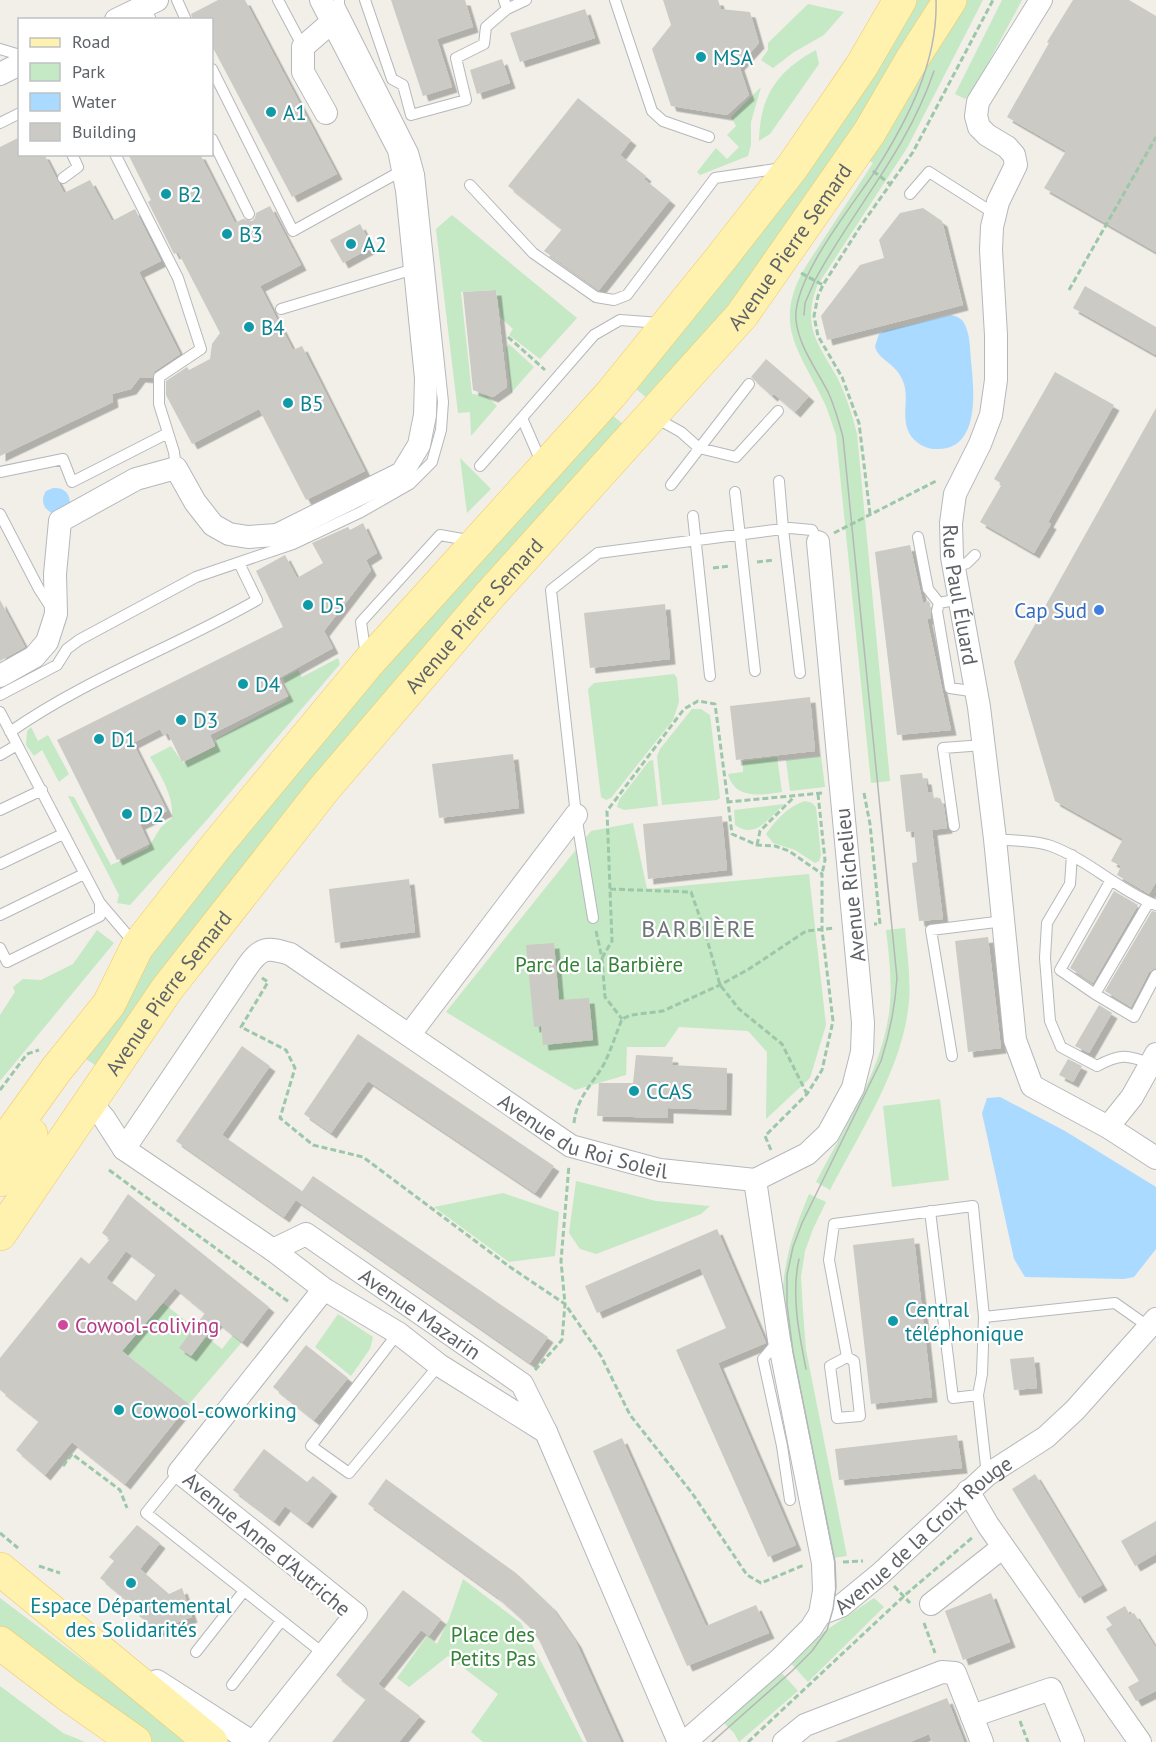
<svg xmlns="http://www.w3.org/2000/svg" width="1156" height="1742" font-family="'PT Sans',sans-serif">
<defs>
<filter id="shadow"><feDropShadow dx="5.5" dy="5.5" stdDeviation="0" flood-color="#0004"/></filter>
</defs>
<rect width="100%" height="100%" fill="#f1efe8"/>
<path fill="#c5e8c5" d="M912 0H931L932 3 827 168 770 252 653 403 635 388Z
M959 0H983L907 148 817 286C802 327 818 343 837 377 846 395 852 414 857 434L890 781 871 783 836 435C832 424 829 413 825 404 800 351 771 325 806 266L873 163 864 157Z
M1002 0H1022L973 91 965 99 955 94Z
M808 4 844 12 824 35 794 52 773 68 761 60 768 50V43Z
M816 50 819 64 770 134 759 141C760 96 777 71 816 50Z
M761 87 751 122V145L748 156 700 175 697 172 716 148 727 159 739 147 727 135 736 126 731 117Z
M452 215 577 318 540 359 509 335 513 329 501 318 496 290 461 292 472 394 487 396 497 406 471 436 470 412 458 413 436 229Z
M509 344 534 367 511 393 506 348Z
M612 415 629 429 98 1067 83 1057 115 1004 158 947 253 826 385 668Z
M460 458 491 489 467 513Z
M338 658 340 664 205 822 130 905 117 903 119 895 68 796 74 797 111 865 148 848 161 827 172 818C174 796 161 776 150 757L171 746 183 763 215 746 216 739 285 701 290 695 283 678 298 670 302 677Z
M674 674 677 678 679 702 673 720 611 798 606 800 601 797 588 689 594 683Z
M692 709H701L710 715 720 798 717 800 662 805 657 756 660 749Z
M31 727 38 741 48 735 69 774 59 782 42 750 34 756 26 745 27 731Z
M821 756 825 787 790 791 786 760Z
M777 757 782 792C762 795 735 800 728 774L743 772V761Z
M653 760 658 806 624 810 617 807 619 800 649 761Z
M805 801 812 803 816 807 821 855 819 861 815 863 795 850 773 843 766 834C777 819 787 807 805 801Z
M784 804C769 818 755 840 735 825L734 810Z
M633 823 647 889 809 874 826 1025 810 1078 766 1119 767 1052 748 1031 679 1027 665 1047H627L626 1075 575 1090 446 1012 591 831Z
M905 928C907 955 912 983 908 1010 900 1072 859 1134 830 1190L816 1182C844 1128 885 1066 890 1004 892 979 889 955 886 930Z
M97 930 114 943 0 1081V1015L15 992 13 987 23 979 41 980 73 964Z
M940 1099 949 1180 892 1187 883 1106Z
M576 1181 656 1201 710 1206 701 1214 596 1254 580 1249 569 1233Z
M503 1193 559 1212 555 1256 509 1262 434 1207Z
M809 1194 826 1202 813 1229 805 1251 801 1277 803 1311 806 1350 847 1556 833 1558 782 1306C783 1261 792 1235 809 1194Z
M163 1303 222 1349 233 1335 242 1342 189 1404 122 1351Z
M338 1314 373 1337 370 1349 351 1376 315 1347Z
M463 1579 521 1623 583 1742H483L471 1732 498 1694 448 1656 409 1687 397 1678 427 1636 437 1644 449 1619Z
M0 1598 191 1742H150L0 1632Z
M874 1598 884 1607 808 1682 788 1660 816 1637Z
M779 1670 798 1691 739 1742 734 1733 721 1720Z
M0 1686 63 1733 85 1742H0Z"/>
<path fill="#aadaff" d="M951 315C957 316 963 319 965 325 970 335 970 349 971 361 974 390 981 451 935 449 925 449 914 442 909 433 901 417 909 400 904 384 898 363 877 360 875 346L879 334 885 331Z
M53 488C64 487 70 493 70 504L53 514C43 508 40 501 46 491Z
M1000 1097 1065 1131 1156 1187V1249L1134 1277 1124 1279 1025 1277 1014 1259 982 1113 987 1098Z"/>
<path fill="#cccac5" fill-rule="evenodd" filter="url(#shadow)" d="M218 0H245L337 174 292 197 212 46V20H193L191 14Z
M391 0H465L473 27 437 39 452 87 423 96Z
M663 0H718L721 9 750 12 759 43 739 65 749 95 727 115 671 106 652 49 671 25Z
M1073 0H1129L1156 16V252L1044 188 1066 151 1007 117 1049 43 1047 42Z
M585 9 595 38 520 62 510 33Z
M502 59 510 83 477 94 470 70Z
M578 98 631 140 620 155 646 176 644 179 670 200 599 290 544 251 562 229 508 186Z
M20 137V154H44L64 193 90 180 112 221 135 209 161 261 139 272 180 354 155 371 152 378 140 377 131 389 112 394 113 402 0 456V147Z
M128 154H200L235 223 243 219 252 221 255 218 256 213 270 206 301 265 260 286 293 350 302 346 365 471 306 500 259 409 192 444 166 395V381L187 367 189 370 210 359 212 344 220 333 178 252 174 254 148 202 151 200Z
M923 208 942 221 963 305 827 340 821 316 860 265 884 258 879 240 900 213Z
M360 224 372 247 343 263 330 240Z
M1085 286 1156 327V355L1073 308Z
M496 290 507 387 493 397 473 390 463 292Z
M766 359 809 396 795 412 774 394 772 396 751 377Z
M1055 372 1114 405 1048 522 1051 524 1034 553 980 522 1002 484 994 479Z
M1156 408V882L1149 894 1117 875 1121 866 1111 861 1123 839 1055 801 1014 662Z
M363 523 377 553 366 560 371 570 324 631 333 648 279 678 288 696 210 735 215 746 182 762 168 733 163 735 160 729 133 743 167 811 140 824 149 844 117 860 57 740 283 627 256 571 285 555 297 578 323 563 312 543 348 527 350 530Z
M910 545 923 603 928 601 930 603 931 618 927 619 951 730 897 735 875 552Z
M0 600 25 647 0 661Z
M665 604 670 659 590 668 584 613Z
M810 697 815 751 736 760 730 706Z
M513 754 519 808 439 818 432 764Z
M922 773 923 779H926L928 793 932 792 933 799 940 798 944 807 947 828 932 830 943 919 919 921 912 863 917 862 914 831 906 832 900 775Z
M722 816 727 870 648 879 643 824Z
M409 879 415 932 335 943 329 889Z
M1114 891 1138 905 1093 983 1070 968Z
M1152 911 1156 912V968L1149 972 1131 1007 1105 991Z
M988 937 1001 1048 968 1052 955 941Z
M554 943 559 1000 589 998 593 1040 543 1045 541 1026 534 1027 526 945Z
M1099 1005 1112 1013 1089 1053 1075 1046Z
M358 1034 554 1166 535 1193 368 1081 331 1133 304 1114Z
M242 1046 270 1066 222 1135 302 1191 284 1217 176 1141Z
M636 1055 673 1057 672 1065 727 1068 726 1110 668 1108V1118L597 1116 599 1083H633Z
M1068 1059 1082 1066 1073 1082 1059 1075Z
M313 1176 548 1337 530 1363 296 1200Z
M128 1194 269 1307 242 1342 217 1322 191 1356 179 1348 205 1313 175 1288 122 1351 189 1404 125 1484 72 1442 45 1475 16 1450 39 1421 0 1390V1358L81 1257 89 1264 110 1239 102 1233ZM126 1251 156 1274 136 1301 106 1278Z
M717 1229 766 1343 718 1363 796 1545 768 1557 676 1350 726 1328 700 1268 597 1313 585 1286Z
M914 1238 932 1397 871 1404 853 1245Z
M306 1345 348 1378 314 1420 273 1387Z
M1034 1357 1037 1388 1014 1390 1010 1359Z
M957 1435 962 1468 839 1480 835 1449Z
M622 1438 706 1626 756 1605 769 1633 687 1666 593 1451Z
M264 1449 307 1482 313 1476 332 1491 307 1523 285 1506 274 1521 233 1490Z
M1035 1474 1102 1585 1079 1598 1012 1489Z
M386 1479 516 1573 551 1606 576 1642 621 1742H587L539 1640 527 1624 497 1597 368 1504Z
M1156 1521V1554L1135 1566 1121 1541Z
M137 1525 160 1543 140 1569 169 1594 182 1588 192 1617 170 1625 172 1630 161 1633 139 1616 142 1613 100 1578 114 1561 109 1557Z
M403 1590 441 1619 429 1636 421 1630 378 1684 420 1716 399 1742H332L366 1699 336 1675Z
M991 1593 1010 1642 963 1660 945 1611Z
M1125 1606 1130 1615 1134 1613 1156 1648V1691L1136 1701 1128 1687 1139 1681 1106 1629 1112 1625 1106 1617Z
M947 1698 964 1742H932L929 1734 910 1742H835Z"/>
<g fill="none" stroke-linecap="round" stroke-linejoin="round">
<g stroke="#b5b8bc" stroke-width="12">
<path id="lane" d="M177 0 186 20
M278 0 303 47
M365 0 392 79 403 85 411 115 466 100 456 58 484 44 486 27 507 9
M504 0 507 9 526 0
M615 0 652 111 663 121 709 137
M143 3 151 20
M0 49 20 55
M212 69 293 231 403 170
M0 123 20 113
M212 139 249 214
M115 154 178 278 201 349 159 377V404L174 452 176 468
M63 178 78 167 72 154
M470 185 533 253 596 297 614 300 627 295 715 178 782 168
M910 194 929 172 995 214
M281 309 414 269
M654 417 681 432 699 448 736 457 778 411
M522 418 542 464
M480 466 594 335 620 320 660 323
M0 472 63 459 72 482 168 433
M779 481 783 529 800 673
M671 485 749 384
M735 492 755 671
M0 514 39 589 52 609
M693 516 710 676
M918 537 928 589 939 603
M954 568 967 563 975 555
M960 599 939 603 937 611 950 688 977 692
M366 656 361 622 440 535 473 541
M0 695 57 665 67 649 79 640 196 577 293 544 361 512 410 484 432 462 441 430 443 402 419 174 413 152 339 5V0
M0 712 100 903 135 944
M10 732C87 678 177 646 257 600L239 563
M0 755 17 745
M0 810 42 790
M954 826 943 748 984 745
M995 839C1013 841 1035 840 1051 846 1089 860 1118 890 1156 905
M1072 855 1070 884 1047 923 1045 958 1050 1021 1061 1047 1097 1066C1119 1054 1127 1054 1151 1064
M0 864 63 834
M1111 880 1060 970 1095 994 1149 902
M0 915 84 874
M593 918 576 815 551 590 598 553 790 528 812 530 818 542
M0 948 7 962 100 916V903
M1095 994 1134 1017 1156 975
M952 1056 931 930 1004 921
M930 1211 953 1398 978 1395
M984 1317 1115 1303 1149 1327
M398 1333 311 1446 349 1473 439 1365
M779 1340 763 1359 782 1446 790 1500
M847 1357 854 1361 860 1416 837 1418 830 1366 847 1357 829 1260 834 1224 973 1206 984 1317 982 1374 978 1395 987 1475
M179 1472 146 1513 324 1654
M196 1652 244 1591
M232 1685 281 1621"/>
</g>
<g stroke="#b5b8bc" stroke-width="24">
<g id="street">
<path id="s1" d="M1041 0 978 102 976 116 979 127 987 135 1007 147 1014 155 1016 165 998 202 992 227 991 250 996 335V380L991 415 980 444 955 494 951 523 952 557 979 707 995 839 1015 1040 1032 1086 1108 1127 1156 1158"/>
<path d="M116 20 157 0"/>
<path d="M0 74 20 64"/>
<path d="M326 113 303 72V47L333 21"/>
<path d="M0 676 34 657 47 642 56 614 55 574 60 521 136 479 176 468 195 502 213 525 229 534 248 537 277 535 402 473 419 445 425 415 426 378 407 190 399 150 321 0"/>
<path d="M410 1034 576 815"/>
<path id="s2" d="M90 1102 104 1118 124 1149 273 1250 306 1234 522 1384 546 1432 679 1742"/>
<path d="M1108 1127 1132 1097 1156 1054"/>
<path id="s3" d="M124 1149 247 967C261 947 267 947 290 954L571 1146 660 1170 755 1180"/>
<path d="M755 1180 807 1154 828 1134 853 1088 862 1052 863 1023 818 542"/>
<path d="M755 1180 779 1340 823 1563 824 1591 820 1614"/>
<path d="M273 1250 324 1289 398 1333 439 1365 546 1432"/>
<path d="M968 1491 988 1525 1140 1742"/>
<path d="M931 1604 1003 1547"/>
<path d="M157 1681 252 1742"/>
<path d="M972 1716 1051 1689 1073 1742"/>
<path d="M254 1742 356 1614 179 1472 324 1289"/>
<path id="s4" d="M685 1742 780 1659 811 1628 820 1614 841 1606 880 1574 987 1475 1046 1437 1075 1410 1156 1319"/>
<path d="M784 1742 805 1725 942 1672 955 1673 982 1742"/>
</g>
</g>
<g stroke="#f2c960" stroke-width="34">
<g id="primary">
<path d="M0 1148 56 1070 109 1004 137 947 217 845 367 664 611 394 722 257 793 166 828 115 861 67 900 0"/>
<path d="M0 1180 31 1134"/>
<path id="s5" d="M0 1234 167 989 324 789 489 596 742 315 869 133 911 61 950 0"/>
<path d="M0 1569 211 1742"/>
<path d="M0 1643 68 1695 135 1742"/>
</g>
</g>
<path stroke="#9cc7a9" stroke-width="3" stroke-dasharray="6 3" stroke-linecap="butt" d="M873 171 890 184
M801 273 823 285
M1069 290 1156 137
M508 337 545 370
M870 514 859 423 842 377 818 336 814 316 818 296 823 285 860 227 913 152 993 0
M834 533 938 480
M757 562 774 560
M713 568 730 566
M864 793 870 824 880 924H874
M818 794 825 860 822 874
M757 845 760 831 794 797
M610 889 691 892 705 932 720 985 739 1009 782 1044 807 1094
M596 931 602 958 605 997 622 1019
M602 958 612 941 607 811 684 709 698 701 715 704 728 802
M262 978 268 982 241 1027 286 1050 295 1068 280 1118 313 1145 363 1157 510 1267 565 1304 601 1356 630 1415 692 1493 747 1575 761 1583 804 1565
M0 1090 27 1054 39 1050
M574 1123C577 1097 592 1085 604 1064 611 1050 616 1034 622 1019L631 1015 663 1011 720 985 749 969 806 931 835 928
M771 1150 765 1136 807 1094 822 1070 833 1021 822 930V874L789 851 775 846 757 845 732 834 728 802 822 793
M109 1170 289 1302
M535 1370 562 1340 565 1304 561 1261 569 1165
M63 1466 72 1454 120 1490 127 1508
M0 1533 18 1548
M843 1562 863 1561
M39 1566 60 1573
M894 1586 910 1603
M924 1623 935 1653
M1020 1721 1028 1742
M748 1742 904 1596 973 1537"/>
<use href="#lane" stroke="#fff" stroke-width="10"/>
<use href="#street" stroke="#fff" stroke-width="22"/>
<use href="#primary" stroke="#fff2af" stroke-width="33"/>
<path stroke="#b6b7b8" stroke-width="1.5" d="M804 315 805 303 815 280C854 208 907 151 934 71
M799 1259C791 1295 799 1334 806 1369
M712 1742 792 1671 812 1651 827 1630 833 1609 836 1587 835 1562 793 1352 787 1305V1275L793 1247 802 1223 881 1061C890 1033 895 1007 897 978L843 437C839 422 835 408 829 394 817 369 799 348 796 320 792 280 851 207 874 173 907 121 938 63 936 0"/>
</g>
<g fill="#0f9aa8" stroke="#fff" stroke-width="2">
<circle cx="701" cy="57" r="6"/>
<circle cx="271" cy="112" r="6"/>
<circle cx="166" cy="194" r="6"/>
<circle cx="227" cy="234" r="6"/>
<circle cx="351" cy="244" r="6"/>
<circle cx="249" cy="327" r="6"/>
<circle cx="288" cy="403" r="6"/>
<circle cx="308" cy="605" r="6"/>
<circle cx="243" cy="684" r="6"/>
<circle cx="181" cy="720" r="6"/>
<circle cx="99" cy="739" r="6"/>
<circle cx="127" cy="814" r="6"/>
<circle cx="634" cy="1091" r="6"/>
<circle cx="893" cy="1321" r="6"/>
<circle cx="119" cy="1410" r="6"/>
<circle cx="131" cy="1583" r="6"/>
</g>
<circle fill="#3f7fe0" stroke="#fff" stroke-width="2" cx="1099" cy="610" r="6"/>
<circle fill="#d1479c" stroke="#fff" stroke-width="2" cx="63" cy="1325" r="6"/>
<g text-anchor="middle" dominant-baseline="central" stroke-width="4.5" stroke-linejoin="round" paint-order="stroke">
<g font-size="21" fill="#0d838f" stroke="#fff" text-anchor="start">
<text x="713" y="57">MSA</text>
<text x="283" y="112">A1</text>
<text x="178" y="194">B2</text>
<text x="239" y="234">B3</text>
<text x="363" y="244">A2</text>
<text x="261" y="327">B4</text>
<text x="300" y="403">B5</text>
<text x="320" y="605">D5</text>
<text x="255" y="684">D4</text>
<text x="193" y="720">D3</text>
<text x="111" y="739">D1</text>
<text x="139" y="814">D2</text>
<text x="646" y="1091">CCAS</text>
<text x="905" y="1309">Central<tspan x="905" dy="24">téléphonique</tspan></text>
<text x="131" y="1410">Cowool-coworking</text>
<text x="131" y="1605" text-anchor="middle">Espace Départemental<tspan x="131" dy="24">des Solidarités</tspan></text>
</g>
<g font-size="21" fill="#5f6368" stroke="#fff">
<text stroke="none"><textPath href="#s5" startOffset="1266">Avenue Pierre Semard</textPath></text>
<text stroke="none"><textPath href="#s1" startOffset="645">Rue Paul Éluard</textPath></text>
<text stroke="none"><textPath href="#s5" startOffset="780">Avenue Pierre Semard</textPath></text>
<text transform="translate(850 885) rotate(-96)">Avenue Richelieu</text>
<text stroke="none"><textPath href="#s5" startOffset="294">Avenue Pierre Semard</textPath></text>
<text stroke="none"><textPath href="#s3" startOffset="618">Avenue du Roi Soleil</textPath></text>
<text stroke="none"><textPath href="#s2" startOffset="414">Avenue Mazarin</textPath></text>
<text stroke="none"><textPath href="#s4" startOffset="318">Avenue de la Croix Rouge</textPath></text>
<text transform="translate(267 1544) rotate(40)">Avenue Anne d'Autriche</text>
</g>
<g font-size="21" fill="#366cbe" stroke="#fff" text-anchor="end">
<text x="1087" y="610">Cap Sud</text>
</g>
<g font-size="21" fill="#348238" stroke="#fff">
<text x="599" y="964">Parc de la Barbière</text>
<text x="493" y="1634">Place des<tspan x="493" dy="24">Petits Pas</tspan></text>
</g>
<g font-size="21" fill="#b23c85" stroke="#fff" text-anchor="start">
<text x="75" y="1325">Cowool-coliving</text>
</g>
<g font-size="24" letter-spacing="1.5" fill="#70757a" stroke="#fff">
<text x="699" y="928">BARBIÈRE</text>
</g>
</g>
<rect x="18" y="18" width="195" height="138" fill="#ffffff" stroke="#bfc1c3" stroke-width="1.5"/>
<rect x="30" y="38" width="30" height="9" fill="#fff2af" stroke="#bfc1c3" stroke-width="1.5"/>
<text x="72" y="48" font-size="18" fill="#5f6368">Road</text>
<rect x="30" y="63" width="30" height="18" fill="#c5e8c5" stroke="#bfc1c3" stroke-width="1.5"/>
<text x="72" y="78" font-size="18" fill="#5f6368">Park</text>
<rect x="30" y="93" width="30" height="18" fill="#aadaff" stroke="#bfc1c3" stroke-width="1.5"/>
<text x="72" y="108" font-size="18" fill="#5f6368">Water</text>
<rect x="30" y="123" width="30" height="18" fill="#cccac5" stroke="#bfc1c3" stroke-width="1.5"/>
<text x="72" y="138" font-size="18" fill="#5f6368">Building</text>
</svg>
